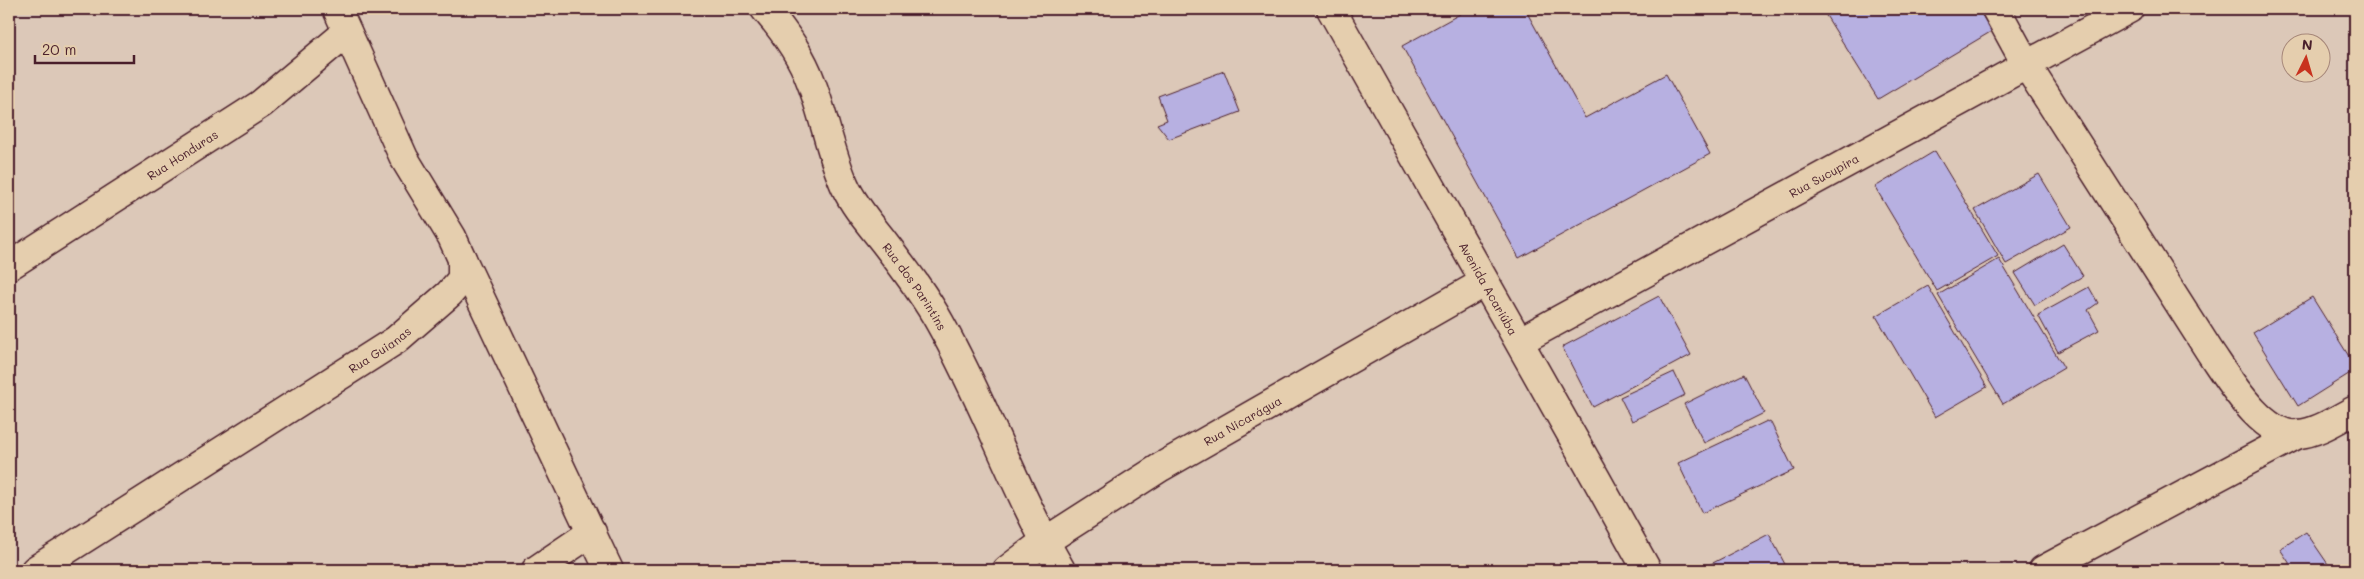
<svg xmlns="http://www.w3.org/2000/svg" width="2364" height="579" font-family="Mali,sans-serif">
<rect width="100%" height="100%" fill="#dcc8b8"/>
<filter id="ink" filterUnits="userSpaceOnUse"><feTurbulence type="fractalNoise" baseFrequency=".02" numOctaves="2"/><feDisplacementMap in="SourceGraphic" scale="10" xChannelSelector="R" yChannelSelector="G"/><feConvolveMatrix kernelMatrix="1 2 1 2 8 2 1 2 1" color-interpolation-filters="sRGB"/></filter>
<g filter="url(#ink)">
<path fill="#b7b0e1" stroke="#4a1f2b" d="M1469 9H1525L1585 118 1666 74 1710 154 1519 258 1402 46Z
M1822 9H1978L1992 31 1878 99Z
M1224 71 1240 112 1169 139 1157 124 1167 120 1158 96Z
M1935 151 1998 256 1937 291 1875 187Z
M2039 174 2071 227 2006 264 1975 210Z
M2063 244 2083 276 2035 305 2015 273Z
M1999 259 2064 368 2003 404 1938 295Z
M1928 286 1987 387 1935 417 1876 316Z
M2089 287 2098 303 2088 310 2099 330 2058 352 2038 315Z
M1659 296 1691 355 1593 407 1562 347Z
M2312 297 2355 366V370L2298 406 2253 333Z
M1674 372 1685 395 1632 421 1620 397Z
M1744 374 1764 413 1704 443 1684 404Z
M1767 421 1771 423 1794 470 1702 513 1678 463Z
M2306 532 2332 570H2294L2280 549Z
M1769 534 1788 570H1709L1707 566Z"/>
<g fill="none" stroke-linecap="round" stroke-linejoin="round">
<g stroke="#4a1f2b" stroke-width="31">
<g id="minor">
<path id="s1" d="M765 9C784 31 801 54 811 82 824 115 830 153 845 186 854 206 870 224 884 242 903 267 924 294 940 323 985 403 1015 491 1061 570"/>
<path id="s2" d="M1331 9C1435 196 1543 382 1647 570"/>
<path d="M1996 9 2026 64 2210 352C2228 378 2263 439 2299 434 2319 432 2337 419 2355 410"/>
<path d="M462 259 609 570"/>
<path id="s3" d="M9 266 261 104 347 32"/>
<path id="s4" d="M1520 341 2129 9"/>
<path id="s5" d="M35 570 396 340 449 294 462 279V259L452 237 404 158 337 9"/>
<path d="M536 570 592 532"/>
<path id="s6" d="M1007 570 1044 542 1161 467 1483 283"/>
<path d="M2043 570 2298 434"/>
</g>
</g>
<use href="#minor" stroke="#e5ceae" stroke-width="28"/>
</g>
</g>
<g text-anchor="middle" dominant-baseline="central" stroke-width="4.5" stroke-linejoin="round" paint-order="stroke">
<g font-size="12" fill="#4a1f2b" stroke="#e5ceae">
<text stroke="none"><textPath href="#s3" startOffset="206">Rua Honduras</textPath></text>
<text stroke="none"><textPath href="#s4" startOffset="346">Rua Sucupira</textPath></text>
<text stroke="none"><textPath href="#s1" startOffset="319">Rua dos Parintins</textPath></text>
<text stroke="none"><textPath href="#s2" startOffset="321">Avenida Acariúba</textPath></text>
<text stroke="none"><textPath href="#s5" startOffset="409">Rua Guianas</textPath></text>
<text stroke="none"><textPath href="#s6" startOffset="279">Rua Nicarágua</textPath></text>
</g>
</g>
<rect width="2364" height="579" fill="none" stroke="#e5ceae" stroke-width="30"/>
<rect x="15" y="15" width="2334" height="549" fill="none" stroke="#4a1f2b" stroke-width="2" filter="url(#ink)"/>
<g transform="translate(2306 58) rotate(5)"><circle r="24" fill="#e5ceae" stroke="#a7887a"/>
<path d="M0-4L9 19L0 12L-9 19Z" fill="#c8321e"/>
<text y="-8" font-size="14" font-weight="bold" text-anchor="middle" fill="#4a1f2b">N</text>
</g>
<path d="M35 55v8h99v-8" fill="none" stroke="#4a1f2b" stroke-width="2.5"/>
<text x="42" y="55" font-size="15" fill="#4a1f2b" stroke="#e5ceae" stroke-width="4" paint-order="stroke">20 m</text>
</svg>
